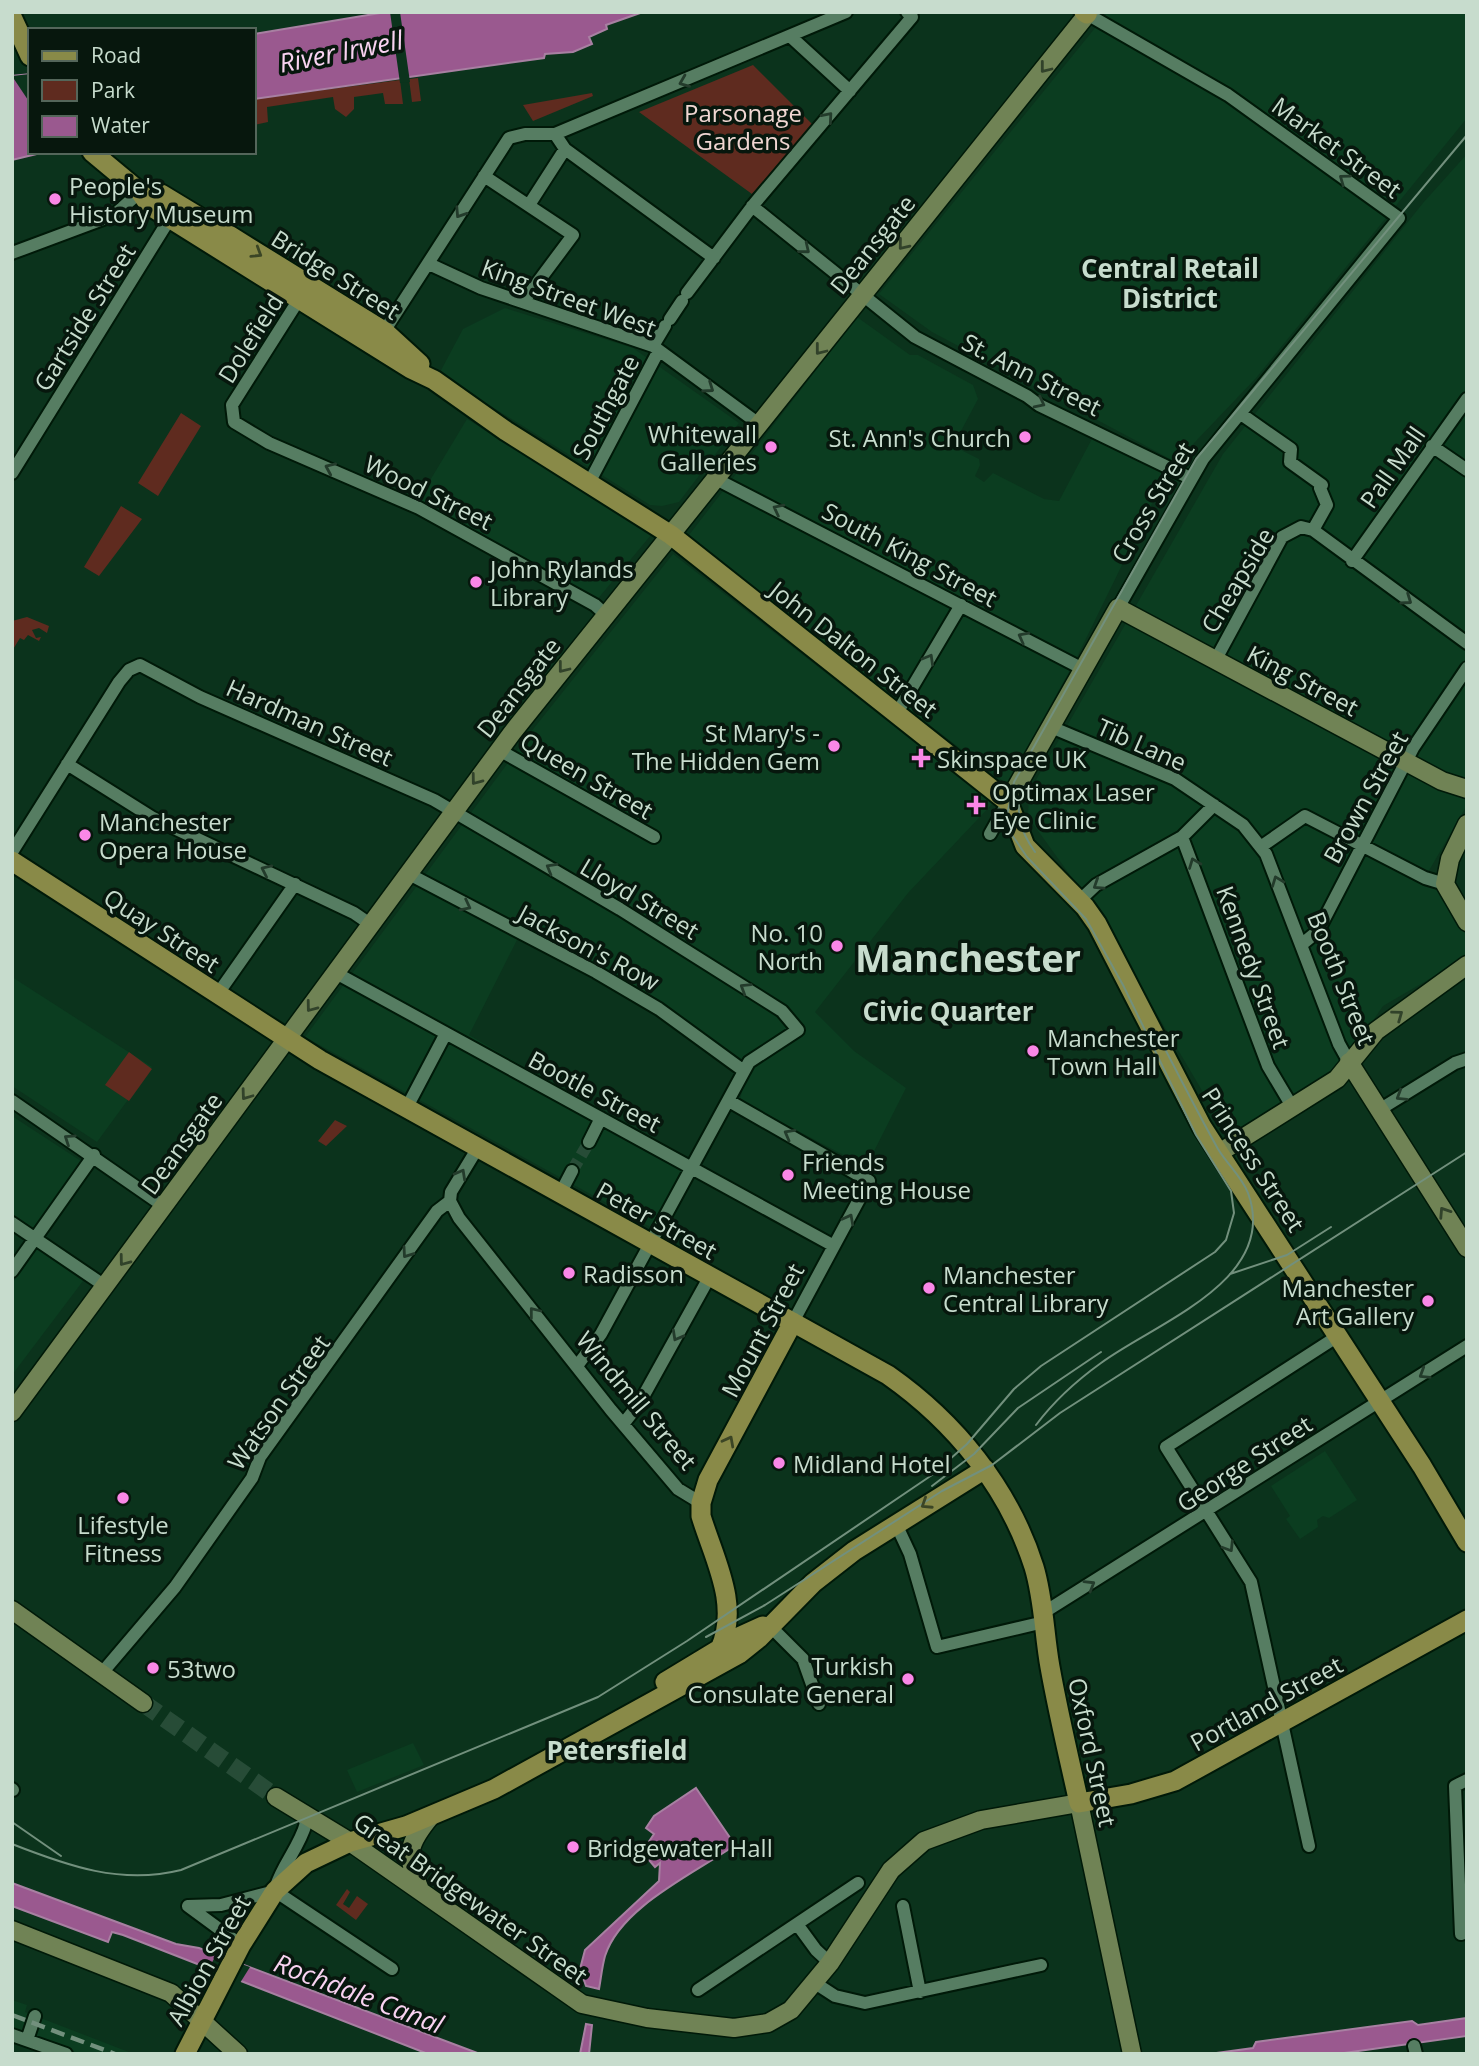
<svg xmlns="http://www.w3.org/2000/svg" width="1479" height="2066" font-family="'Open Sans',sans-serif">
<rect width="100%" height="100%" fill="#0b331c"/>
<path fill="#0b3d20" d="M1108 12H1467V118L1256 378 1176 462 932 332 879 294Z
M1467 154V805L1427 874 1467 935V957L1383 1006 1341 1067 1230 1138 1096 911 1028 817 1029 792 1223 454 1423 203Z
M505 308 633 348 739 423 679 502 662 506 650 505 439 374 463 329Z
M857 317 910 355H918L973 385 978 399 953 446 979 459 980 465 975 476 984 482 993 473 1044 499 1059 501 1094 435 1167 473 1076 659 1007 784 823 644 689 535Z
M467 419 651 535 596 601 417 502Z
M673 554 993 803 908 893 815 1012 854 1051 906 1088 866 1167 740 1100 748 1067 522 930 469 1035 688 1162 652 1228 305 1037 530 733Z
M12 977 152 1067 97 1142 12 1086Z
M12 1116 81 1161 35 1230 12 1215Z
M37 1248 83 1281 12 1375V1284Z
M1325 1451 1357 1500 1329 1518 1323 1516 1317 1520 1318 1527 1300 1539 1286 1519 1290 1516 1271 1486Z
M413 1743 424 1765 357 1792 347 1770Z
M12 2000 27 2005 25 2012 134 2054H80L12 2029Z"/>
<path fill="#5f2b1f" d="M753 65 813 125 752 194 639 112Z
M418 78 421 101 412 102 409 79Z
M400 80 403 104H385L383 93 354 97V109L346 117 335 109 333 97 267 107 268 122 254 125V99Z
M592 93 593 96 533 121 523 105Z
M181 413 201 426 158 496 138 483Z
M121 506 142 519 99 576 84 567Z
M27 617 49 626 47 633 39 628 32 630 36 638 41 637 39 641 28 635 24 640 20 638 12 651V621Z
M129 1052 152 1069 129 1101 105 1085Z
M335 1120 347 1126 326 1146 318 1141Z
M347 1889 350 1892 343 1904 349 1908 357 1896 368 1904 356 1920 336 1905Z"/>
<path fill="#9a598f" stroke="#a880a2" stroke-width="2" d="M386 12H643L606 25 607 29 589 37 592 44 573 52 545 54 544 58 254 99V34Z
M30 74V152H45L12 160V76Z
M696 1788 735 1845C696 1873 621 1906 605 1956 602 1967 601 1978 599 1989L586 1986 580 1969 585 1950 659 1881 660 1863 655 1867 642 1852 654 1834 646 1828 654 1816Z
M12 1883 176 1944 199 1948 480 2054H428L123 1935 112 1932 108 1942 12 1906Z
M1467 2018V2036L1337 2054H1209L1253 2048 1256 2042 1412 2021 1418 2025Z
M586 2024 592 2025 589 2054H580Z"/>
<path fill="#0b331c" d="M390 12H400L410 82 400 83Z
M30 74V103L12 76Z
M216 1955 250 1967 240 1983 208 1970Z"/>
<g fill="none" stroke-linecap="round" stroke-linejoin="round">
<path stroke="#274c37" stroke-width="12" stroke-dasharray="12 6" stroke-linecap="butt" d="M572 1171 589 1142"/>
<path stroke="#274c37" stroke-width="18" stroke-dasharray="18 9" stroke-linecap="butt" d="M143 1703 276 1797"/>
<g stroke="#001908" stroke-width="16">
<path id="street" d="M1087 14 1228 95 1399 218 1203 459 1118 608
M790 36 850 91
M555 134 565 149 714 258
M484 176 573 235 523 302
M529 205 565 149
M752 206 915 337 1027 396 1039 405 1190 478
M12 253 114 215 140 192
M429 264 481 288 653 346 759 424
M303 293 232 405 234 422 269 443 419 508 595 605 606 615
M687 293 754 204 912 17 907 12
M670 319 682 301
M381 336 509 138 525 134H555L846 12
M653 346 665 326
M1241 414 1291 449 1290 462 1322 485 1320 488 1327 505 1313 530
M1432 446 1467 470
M12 473 172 215
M716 479 1083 669
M589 483 658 352
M1352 561 1467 399
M1215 661 1282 537 1301 527 1313 530 1467 643
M897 713 961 605
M1051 727 1175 779 1243 825 1266 854 1339 1044 1349 1062
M499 750 654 837
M67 764 153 818 354 913 370 924
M990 834 1008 802
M1182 837 1268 1066 1293 1108
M1262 846 1305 816 1425 878 1445 884
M12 852 119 682 129 670 140 665 200 697 434 800 620 909 782 1011 798 1030 749 1062 601 1334 577 1366
M407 873 596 972 659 1009 744 1071
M1079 901 1096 885 1182 837 1214 805
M1301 945 1318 931 1413 748 1467 668
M336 973 834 1246
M217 995 295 884
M12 1101 165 1207
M729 1101 869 1181 793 1322
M406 1109 445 1035
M1379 1110 1455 1063 1467 1059
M589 1142 601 1118
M560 1194 572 1171
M450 1201 459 1218 611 1410 678 1489 701 1503
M450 1201 451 1192 477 1149
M12 1223 105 1286
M12 1271 94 1155
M624 1423 639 1404 710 1276
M896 1524 910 1554 937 1647 1044 1622
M1043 1613 1467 1346
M771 1627 803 1659 819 1704
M101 1674 175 1587 252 1478 260 1457 437 1211 450 1201
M1467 1780 1455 1786 1461 1934 1467 1932
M12 1789 13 1790
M1309 1846 1251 1582 1166 1447 1338 1336
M276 1886C283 1864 300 1846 306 1823L302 1815
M275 1891 392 1969
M188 1906 221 1905 275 1891
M188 1906 241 1945
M903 1906 920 1992
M797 1924 816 1950 830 1963
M815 1983 835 1996 865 2003 1041 1965
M698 1990 858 1883
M12 2035 66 2054
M27 2040 35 2016
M1414 2046 1416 2054"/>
</g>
<g stroke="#001908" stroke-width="21">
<path id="secondary" d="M1008 802 1118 608 1442 781 1467 789
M1467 824 1450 859 1445 884 1467 922
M1349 1062 1467 1248
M1219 1153 1337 1079 1376 1031 1467 965
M12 1412 512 733 1089 12
M12 1610 143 1703
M276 1797 350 1842 582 2004 647 2018 734 2028 768 2023 791 2010 830 1963 891 1870 924 1841 981 1820 1079 1803 1132 2054
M420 1890C406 1854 406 1846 431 1816
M12 1930 171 1993 238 2054"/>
</g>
<g stroke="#001908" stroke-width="23">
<path id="primary" d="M1084 12 1087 14
M12 17 30 56
M92 152 140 192 150 206 411 369 434 380 506 431 671 535 1008 802 1025 846 1085 907 1097 924 1202 1127 1422 1466 1467 1542
M140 192 161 194 232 237 384 331 420 364
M12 861 320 1060 888 1375C955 1422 1009 1488 1034 1567 1044 1600 1044 1634 1050 1667 1058 1712 1069 1758 1079 1803L1131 1794 1175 1781 1467 1620
M720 1649C740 1604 714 1559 701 1516V1503L708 1480 793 1322
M665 1682 741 1636 763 1626
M185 2054 241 1945 275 1891 306 1863 350 1842 406 1826 494 1789 739 1654 759 1638 813 1583 854 1551 985 1469"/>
</g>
<use href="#street" stroke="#567d62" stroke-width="12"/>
<use href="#secondary" stroke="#708355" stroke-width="18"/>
<use href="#primary" stroke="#898a48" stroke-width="19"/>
<path stroke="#72907d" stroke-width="2" d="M1023 786C1014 811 1020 831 1035 852
M1230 1274 1287 1255 1331 1227
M1036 1425C1054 1401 1076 1381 1101 1363 1155 1323 1280 1280 1248 1193 1242 1177 1227 1164 1218 1149 1199 1115 1181 1080 1163 1045
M932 1486 974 1454 1018 1408 1101 1352
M706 1637 765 1605 942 1491 992 1465 1060 1413 1467 1152
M12 1822 61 1856
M12 1844C68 1866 121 1885 181 1870L598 1697 687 1641 932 1475 967 1444 1014 1389 1041 1366 1215 1252 1226 1240 1234 1213 1231 1191 1196 1135 1123 985 1086 919 1027 857 1010 832 1007 815 1014 782 1196 459 1467 135"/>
<path stroke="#72907d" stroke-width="4.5" stroke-dasharray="14 7" stroke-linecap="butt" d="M12 2015 115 2054"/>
</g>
<defs><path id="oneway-chevron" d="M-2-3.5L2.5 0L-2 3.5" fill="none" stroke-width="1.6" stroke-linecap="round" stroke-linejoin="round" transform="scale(1.75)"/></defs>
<g stroke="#31422a">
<use href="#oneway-chevron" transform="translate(1045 68) rotate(128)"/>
<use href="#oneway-chevron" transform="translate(903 245) rotate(129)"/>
<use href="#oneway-chevron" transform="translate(820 350) rotate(128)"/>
<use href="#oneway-chevron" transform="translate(563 668) rotate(128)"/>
<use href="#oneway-chevron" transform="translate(476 780) rotate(127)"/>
<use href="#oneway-chevron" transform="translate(311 1007) rotate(127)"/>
<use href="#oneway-chevron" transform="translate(1398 1015) rotate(-36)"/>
<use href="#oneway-chevron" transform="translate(246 1095) rotate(126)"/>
<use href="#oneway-chevron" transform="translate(1444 1212) rotate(-123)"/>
<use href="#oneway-chevron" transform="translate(124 1261) rotate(127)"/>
</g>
<g stroke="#233b2b">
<use href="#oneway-chevron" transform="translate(684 82) rotate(158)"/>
<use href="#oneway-chevron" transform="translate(828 117) rotate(-49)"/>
<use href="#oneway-chevron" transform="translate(1344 179) rotate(-144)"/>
<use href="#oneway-chevron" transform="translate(460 213) rotate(123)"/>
<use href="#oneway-chevron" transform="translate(805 249) rotate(39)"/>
<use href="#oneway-chevron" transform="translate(709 388) rotate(35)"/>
<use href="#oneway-chevron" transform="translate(1040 403) rotate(27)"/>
<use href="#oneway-chevron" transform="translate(330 468) rotate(-156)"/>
<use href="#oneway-chevron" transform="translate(778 509) rotate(-153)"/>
<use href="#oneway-chevron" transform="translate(1407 600) rotate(35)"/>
<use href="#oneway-chevron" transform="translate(1023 637) rotate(-152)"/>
<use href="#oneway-chevron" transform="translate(929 659) rotate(-60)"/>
<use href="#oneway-chevron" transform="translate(1194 863) rotate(-111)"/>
<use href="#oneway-chevron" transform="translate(551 868) rotate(-150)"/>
<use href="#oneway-chevron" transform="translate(266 870) rotate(-155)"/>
<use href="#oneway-chevron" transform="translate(1277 881) rotate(-111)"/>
<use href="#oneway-chevron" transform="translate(1098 885) rotate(147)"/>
<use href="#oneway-chevron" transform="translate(466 906) rotate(27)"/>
<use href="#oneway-chevron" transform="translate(745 988) rotate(-148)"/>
<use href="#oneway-chevron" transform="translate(1401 1096) rotate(148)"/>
<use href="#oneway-chevron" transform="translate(789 1134) rotate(-151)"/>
<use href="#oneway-chevron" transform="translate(69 1139) rotate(-146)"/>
<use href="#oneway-chevron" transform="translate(461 1174) rotate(-61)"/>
<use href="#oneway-chevron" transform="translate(849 1219) rotate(-62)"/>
<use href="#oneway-chevron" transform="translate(407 1253) rotate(125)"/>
<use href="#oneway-chevron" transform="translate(534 1312) rotate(-128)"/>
<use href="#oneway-chevron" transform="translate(677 1336) rotate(119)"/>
<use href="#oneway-chevron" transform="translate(1424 1374) rotate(148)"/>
<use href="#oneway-chevron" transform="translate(1229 1547) rotate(58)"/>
<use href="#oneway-chevron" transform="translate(1090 1585) rotate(-31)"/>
</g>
<g stroke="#3b4525">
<use href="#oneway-chevron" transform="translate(257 253) rotate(32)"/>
<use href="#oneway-chevron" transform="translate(729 1441) rotate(-62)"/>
<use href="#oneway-chevron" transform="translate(926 1504) rotate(147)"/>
</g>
<g fill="#fa87e7" stroke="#07170d" stroke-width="2.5">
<circle cx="55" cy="199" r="7"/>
<circle cx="1025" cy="437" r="7"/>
<circle cx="771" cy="447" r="7"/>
<circle cx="476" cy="582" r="7"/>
<circle cx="834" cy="746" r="7"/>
<path d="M917.5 747.5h7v7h7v7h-7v7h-7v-7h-7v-7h7z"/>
<path d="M972.5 794.5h7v7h7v7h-7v7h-7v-7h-7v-7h7z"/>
<circle cx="85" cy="835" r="7"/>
<circle cx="837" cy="946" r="7"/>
<circle cx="1033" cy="1051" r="7"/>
<circle cx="788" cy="1175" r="7"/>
<circle cx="569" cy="1273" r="7"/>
<circle cx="929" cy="1288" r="7"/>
<circle cx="1428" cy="1301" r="7"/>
<circle cx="779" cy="1463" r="7"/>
<circle cx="123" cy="1498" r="7"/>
<circle cx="153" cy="1668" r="7"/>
<circle cx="908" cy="1679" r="7"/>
<circle cx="573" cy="1847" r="7"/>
</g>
<g text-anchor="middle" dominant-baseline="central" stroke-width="7" stroke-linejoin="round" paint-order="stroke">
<g font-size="24" fill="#f0d7d2" stroke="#07170d">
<text x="743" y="112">Parsonage<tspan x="743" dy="28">Gardens</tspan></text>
</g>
<g font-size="24" fill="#c7dccd" stroke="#07170d">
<text transform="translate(1337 147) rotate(36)">Market Street</text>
<text transform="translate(872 244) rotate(-51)">Deansgate</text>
<text transform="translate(336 274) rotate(32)">Bridge Street</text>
<text transform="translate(569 297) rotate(20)">King Street West</text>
<text transform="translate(84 317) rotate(-58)">Gartside Street</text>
<text transform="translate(250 338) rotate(-58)">Dolefield</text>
<text transform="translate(1032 374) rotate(27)">St. Ann Street</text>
<text transform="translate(605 407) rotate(-62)">Southgate</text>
<text transform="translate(1392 467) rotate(-55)">Pall Mall</text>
<text transform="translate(429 492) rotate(26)">Wood Street</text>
<text transform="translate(1152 502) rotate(-59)">Cross Street</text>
<text transform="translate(910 554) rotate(28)">South King Street</text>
<text transform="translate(1237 580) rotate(-59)">Cheapside</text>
<text transform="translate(854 649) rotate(38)">John Dalton Street</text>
<text transform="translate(1303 680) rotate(28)">King Street</text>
<text transform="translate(518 687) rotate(-52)">Deansgate</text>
<text transform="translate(310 722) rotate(24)">Hardman Street</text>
<text transform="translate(1142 744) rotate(24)">Tib Lane</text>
<text transform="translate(587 775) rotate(30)">Queen Street</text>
<text transform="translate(1365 797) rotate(-61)">Brown Street</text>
<text transform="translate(640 898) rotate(31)">Lloyd Street</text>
<text transform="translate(162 930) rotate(33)">Quay Street</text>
<text transform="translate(589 947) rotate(28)">Jackson's Row</text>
<text transform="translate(1254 967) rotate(70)">Kennedy Street</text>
<text transform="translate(1342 978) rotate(68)">Booth Street</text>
<text transform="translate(595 1091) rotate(28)">Bootle Street</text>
<text transform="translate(181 1143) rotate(-54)">Deansgate</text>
<text transform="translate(1254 1159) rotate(57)">Princess Street</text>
<text transform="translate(657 1220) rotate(29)">Peter Street</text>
<text transform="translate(762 1330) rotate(-62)">Mount Street</text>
<text transform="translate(637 1400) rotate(50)">Windmill Street</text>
<text transform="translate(278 1402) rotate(-55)">Watson Street</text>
<text transform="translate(1244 1463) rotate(-33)">George Street</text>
<text transform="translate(1266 1703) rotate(-29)">Portland Street</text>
<text transform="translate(1093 1752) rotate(78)">Oxford Street</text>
<text transform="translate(471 1898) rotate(35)">Great Bridgewater Street</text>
<text transform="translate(208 1960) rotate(-61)">Albion Street</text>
</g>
<g font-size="24" fill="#c7dccd" stroke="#07170d" text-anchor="start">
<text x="69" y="185">People's<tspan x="69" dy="28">History Museum</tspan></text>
<text x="757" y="433" text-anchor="end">Whitewall<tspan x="757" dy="28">Galleries</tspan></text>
<text x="1011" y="437" text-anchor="end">St. Ann's Church</text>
<text x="490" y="568">John Rylands<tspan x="490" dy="28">Library</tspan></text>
<text x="820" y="732" text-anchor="end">St Mary's -<tspan x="820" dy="28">The Hidden Gem</tspan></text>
<text x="937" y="758">Skinspace UK</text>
<text x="992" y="791">Optimax Laser<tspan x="992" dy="28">Eye Clinic</tspan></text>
<text x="99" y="821">Manchester<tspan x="99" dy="28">Opera House</tspan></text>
<text x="823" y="932" text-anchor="end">No. 10<tspan x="823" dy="28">North</tspan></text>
<text x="1047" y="1037">Manchester<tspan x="1047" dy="28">Town Hall</tspan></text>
<text x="802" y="1161">Friends<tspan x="802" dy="28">Meeting House</tspan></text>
<text x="583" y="1273">Radisson</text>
<text x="943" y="1274">Manchester<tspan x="943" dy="28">Central Library</tspan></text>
<text x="1414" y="1287" text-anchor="end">Manchester<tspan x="1414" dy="28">Art Gallery</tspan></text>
<text x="793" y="1463">Midland Hotel</text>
<text x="123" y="1524" text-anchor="middle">Lifestyle<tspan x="123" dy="28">Fitness</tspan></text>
<text x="894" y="1665" text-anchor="end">Turkish<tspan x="894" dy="28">Consulate General</tspan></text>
<text x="167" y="1668">53two</text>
<text x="587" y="1847">Bridgewater Hall</text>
</g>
<g font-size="26" font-style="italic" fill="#f9d3f1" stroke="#07170d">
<text transform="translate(341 51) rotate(-11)">River Irwell</text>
<text transform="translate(359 1993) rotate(21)">Rochdale Canal</text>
</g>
<g font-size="26" font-weight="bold" fill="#c7dccd" stroke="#07170d">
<text x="1170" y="268">Central Retail<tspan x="1170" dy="30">District</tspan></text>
<text x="948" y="1011">Civic Quarter</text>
<text x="617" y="1750">Petersfield</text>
</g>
<g font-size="38" font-weight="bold" fill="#c7dccd" stroke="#07170d">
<text x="968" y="957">Manchester</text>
</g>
</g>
<rect width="1479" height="2066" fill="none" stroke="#c7dccd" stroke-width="28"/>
<rect x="28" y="28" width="228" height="126" fill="#07170d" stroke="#54665a" stroke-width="2"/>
<rect x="42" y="51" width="35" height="10" fill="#898a48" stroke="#54665a" stroke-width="2"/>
<text x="91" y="63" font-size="21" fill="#c7dccd">Road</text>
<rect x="42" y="80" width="35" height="21" fill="#5f2b1f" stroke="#54665a" stroke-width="2"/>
<text x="91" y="98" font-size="21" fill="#c7dccd">Park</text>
<rect x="42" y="116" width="35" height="21" fill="#9a598f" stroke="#54665a" stroke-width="2"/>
<text x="91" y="133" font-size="21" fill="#c7dccd">Water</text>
</svg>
